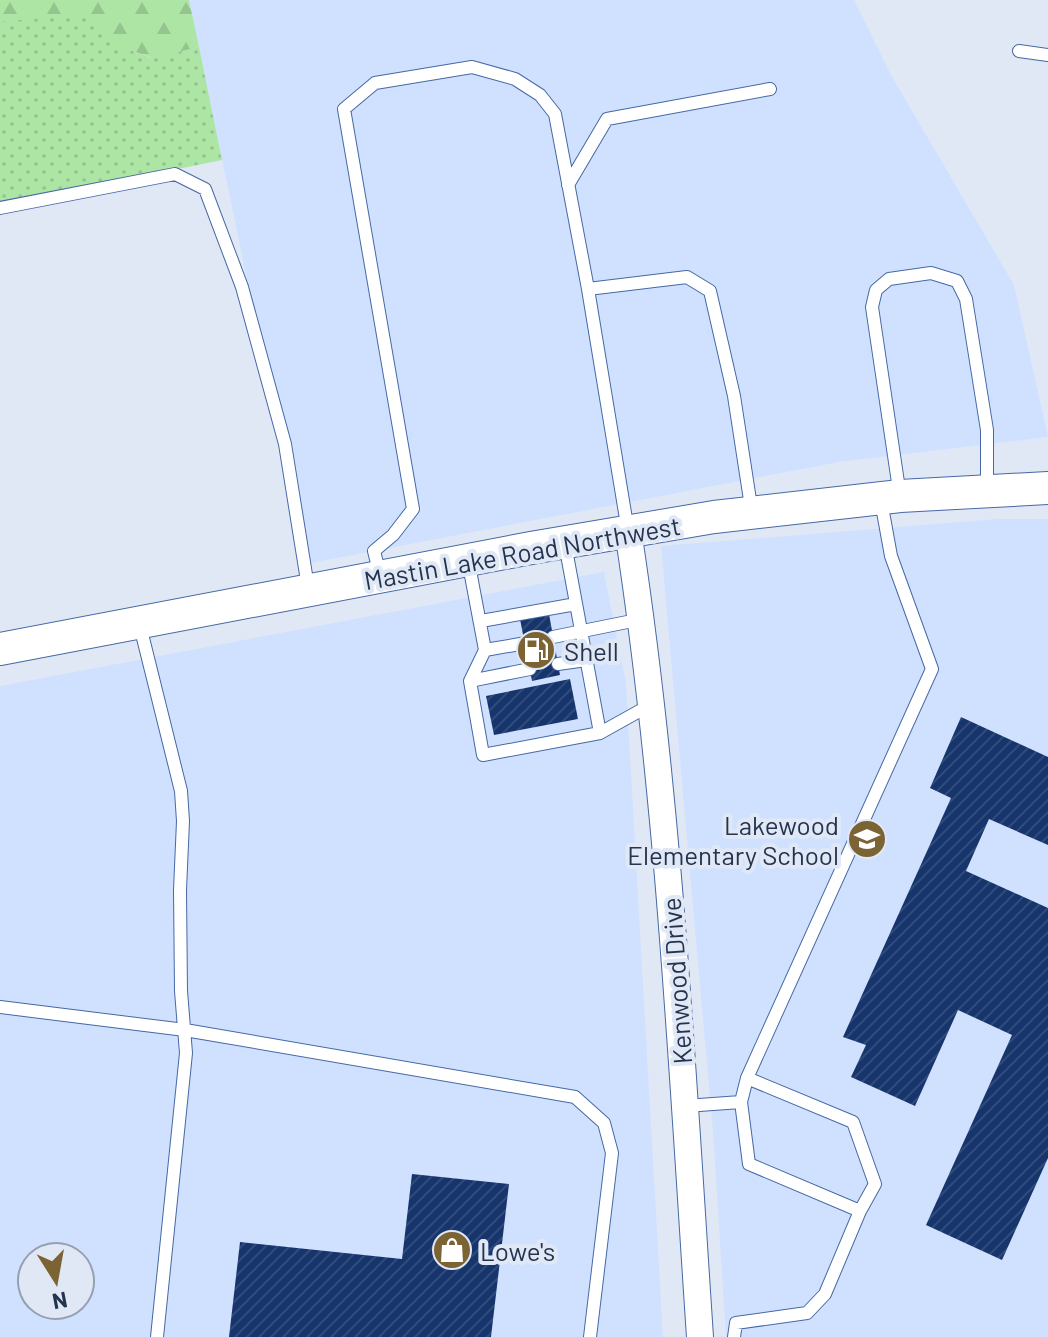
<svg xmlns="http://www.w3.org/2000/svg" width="1048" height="1337" font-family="Barlow,sans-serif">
<defs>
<pattern id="grass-dots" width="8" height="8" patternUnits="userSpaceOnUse" patternTransform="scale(2)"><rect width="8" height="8" fill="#ace5a4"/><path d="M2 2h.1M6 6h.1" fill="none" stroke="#94c58f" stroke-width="1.8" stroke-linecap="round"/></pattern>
<pattern id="forest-firs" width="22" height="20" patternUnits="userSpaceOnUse" patternTransform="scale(2)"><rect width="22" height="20" fill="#ace5a4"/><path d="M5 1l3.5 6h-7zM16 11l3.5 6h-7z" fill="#94c58f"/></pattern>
<pattern id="building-hatch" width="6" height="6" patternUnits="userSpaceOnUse" patternTransform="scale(2)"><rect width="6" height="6" fill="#17356d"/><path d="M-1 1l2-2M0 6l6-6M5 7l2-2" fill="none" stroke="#304a7b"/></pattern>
</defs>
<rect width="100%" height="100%" fill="#e0e8f6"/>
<path fill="#d0e1ff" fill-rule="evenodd" d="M189 0H854L891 75 1014 285 1048 437 839 462 306 564Z
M997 519H1048V1337H726L713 1132 661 546Z
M604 572 626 684 663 1337H0V686ZM32 1257H80V1305H32Z"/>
<path fill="url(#grass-dots)" d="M90 14 125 48 151 58 199 47 222 160 0 205V21Z"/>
<path fill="url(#forest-firs)" d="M0 0H189L199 47 152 58 125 48 90 15 0 21Z"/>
<path fill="url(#building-hatch)" d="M549 614 560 675 532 681 520 619Z
M570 679 578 719 494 735 486 696Z
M961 717 1048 757V845L989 819 966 871 1048 908V1158L1002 1260 926 1225 1012 1035 958 1010 915 1106 851 1077 866 1045 843 1037 951 798 930 788Z
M412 1174 509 1184 491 1337H229L240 1242 402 1259Z"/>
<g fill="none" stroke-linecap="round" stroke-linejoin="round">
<g stroke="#4668a4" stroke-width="14">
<path id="service" d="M1019 51 1048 55
M568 185 607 119 770 89
M0 208 175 174 205 189 242 287 285 444 308 587
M588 289 687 277 710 291 734 396 752 513
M900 496 872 307 876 290 889 279 931 273 957 281 966 299 987 430V491
M565 544 600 733
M468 560 485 650 470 681 483 755 600 733 652 704
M380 575 374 551 393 535 413 509 344 109 375 83 472 67 515 79 540 95 555 114 588 289 628 531
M481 621 576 604
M140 626 181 791 183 821 180 890 181 991 186 1053 157 1337
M553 637 642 619
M485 650 526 643
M558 664 586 660
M470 681 530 669
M0 1007 185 1030 575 1097 604 1123 612 1153 590 1337
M747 1078 853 1122 875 1184 860 1211
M741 1102 747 1078 932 669 891 556 881 501
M685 1106 741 1102 749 1164 860 1211 825 1294 807 1313 736 1323 734 1337"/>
</g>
<g stroke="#4668a4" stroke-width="28">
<path id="minor" d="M628 531C669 798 682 1068 700 1337"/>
</g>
<g stroke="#4668a4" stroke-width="34">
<path id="tertiary" d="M0 649 531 548 714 517 900 496 1048 488"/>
</g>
<use href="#service" stroke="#fff" stroke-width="12"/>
<use href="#minor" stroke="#fff" stroke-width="26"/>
<use href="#tertiary" stroke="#fff" stroke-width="32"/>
</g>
<defs>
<g id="fuel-disc" transform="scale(2)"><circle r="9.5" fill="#7c6334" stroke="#e0e8f6"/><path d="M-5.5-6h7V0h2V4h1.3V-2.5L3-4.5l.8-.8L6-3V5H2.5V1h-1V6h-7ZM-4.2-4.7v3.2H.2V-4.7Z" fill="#fff"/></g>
<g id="school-disc" transform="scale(2)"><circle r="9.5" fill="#7c6334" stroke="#e0e8f6"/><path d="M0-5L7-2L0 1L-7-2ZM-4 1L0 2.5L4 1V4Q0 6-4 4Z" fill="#fff"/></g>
<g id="shop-disc" transform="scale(2)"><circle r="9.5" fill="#7c6334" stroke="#e0e8f6"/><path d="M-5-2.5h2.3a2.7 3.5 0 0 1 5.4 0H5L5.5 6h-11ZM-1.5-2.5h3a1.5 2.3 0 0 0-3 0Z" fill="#fff"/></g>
</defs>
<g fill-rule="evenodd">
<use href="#fuel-disc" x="536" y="650"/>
<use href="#school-disc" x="867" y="839"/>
<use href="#shop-disc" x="452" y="1250"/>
</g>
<g text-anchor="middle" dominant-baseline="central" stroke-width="8" stroke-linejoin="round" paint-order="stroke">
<g font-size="26" fill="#24334e" stroke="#e0e8f6">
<text transform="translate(522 552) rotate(-10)">Mastin Lake Road Northwest</text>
<text transform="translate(676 981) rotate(-94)">Kenwood Drive</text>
</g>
<g font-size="26" fill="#24334e" stroke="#e0e8f6" text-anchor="start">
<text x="564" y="650">Shell</text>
<text x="839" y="824" text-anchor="end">Lakewood<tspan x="839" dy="30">Elementary School</tspan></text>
<text x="480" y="1250">Lowe's</text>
</g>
</g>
<g transform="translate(56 1281) rotate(169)"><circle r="38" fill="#e0e8f6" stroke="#95a0b3" stroke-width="2"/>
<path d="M0-6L14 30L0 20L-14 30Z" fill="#7c6334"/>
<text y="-12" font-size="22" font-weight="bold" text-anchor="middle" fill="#24334e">N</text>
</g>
</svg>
